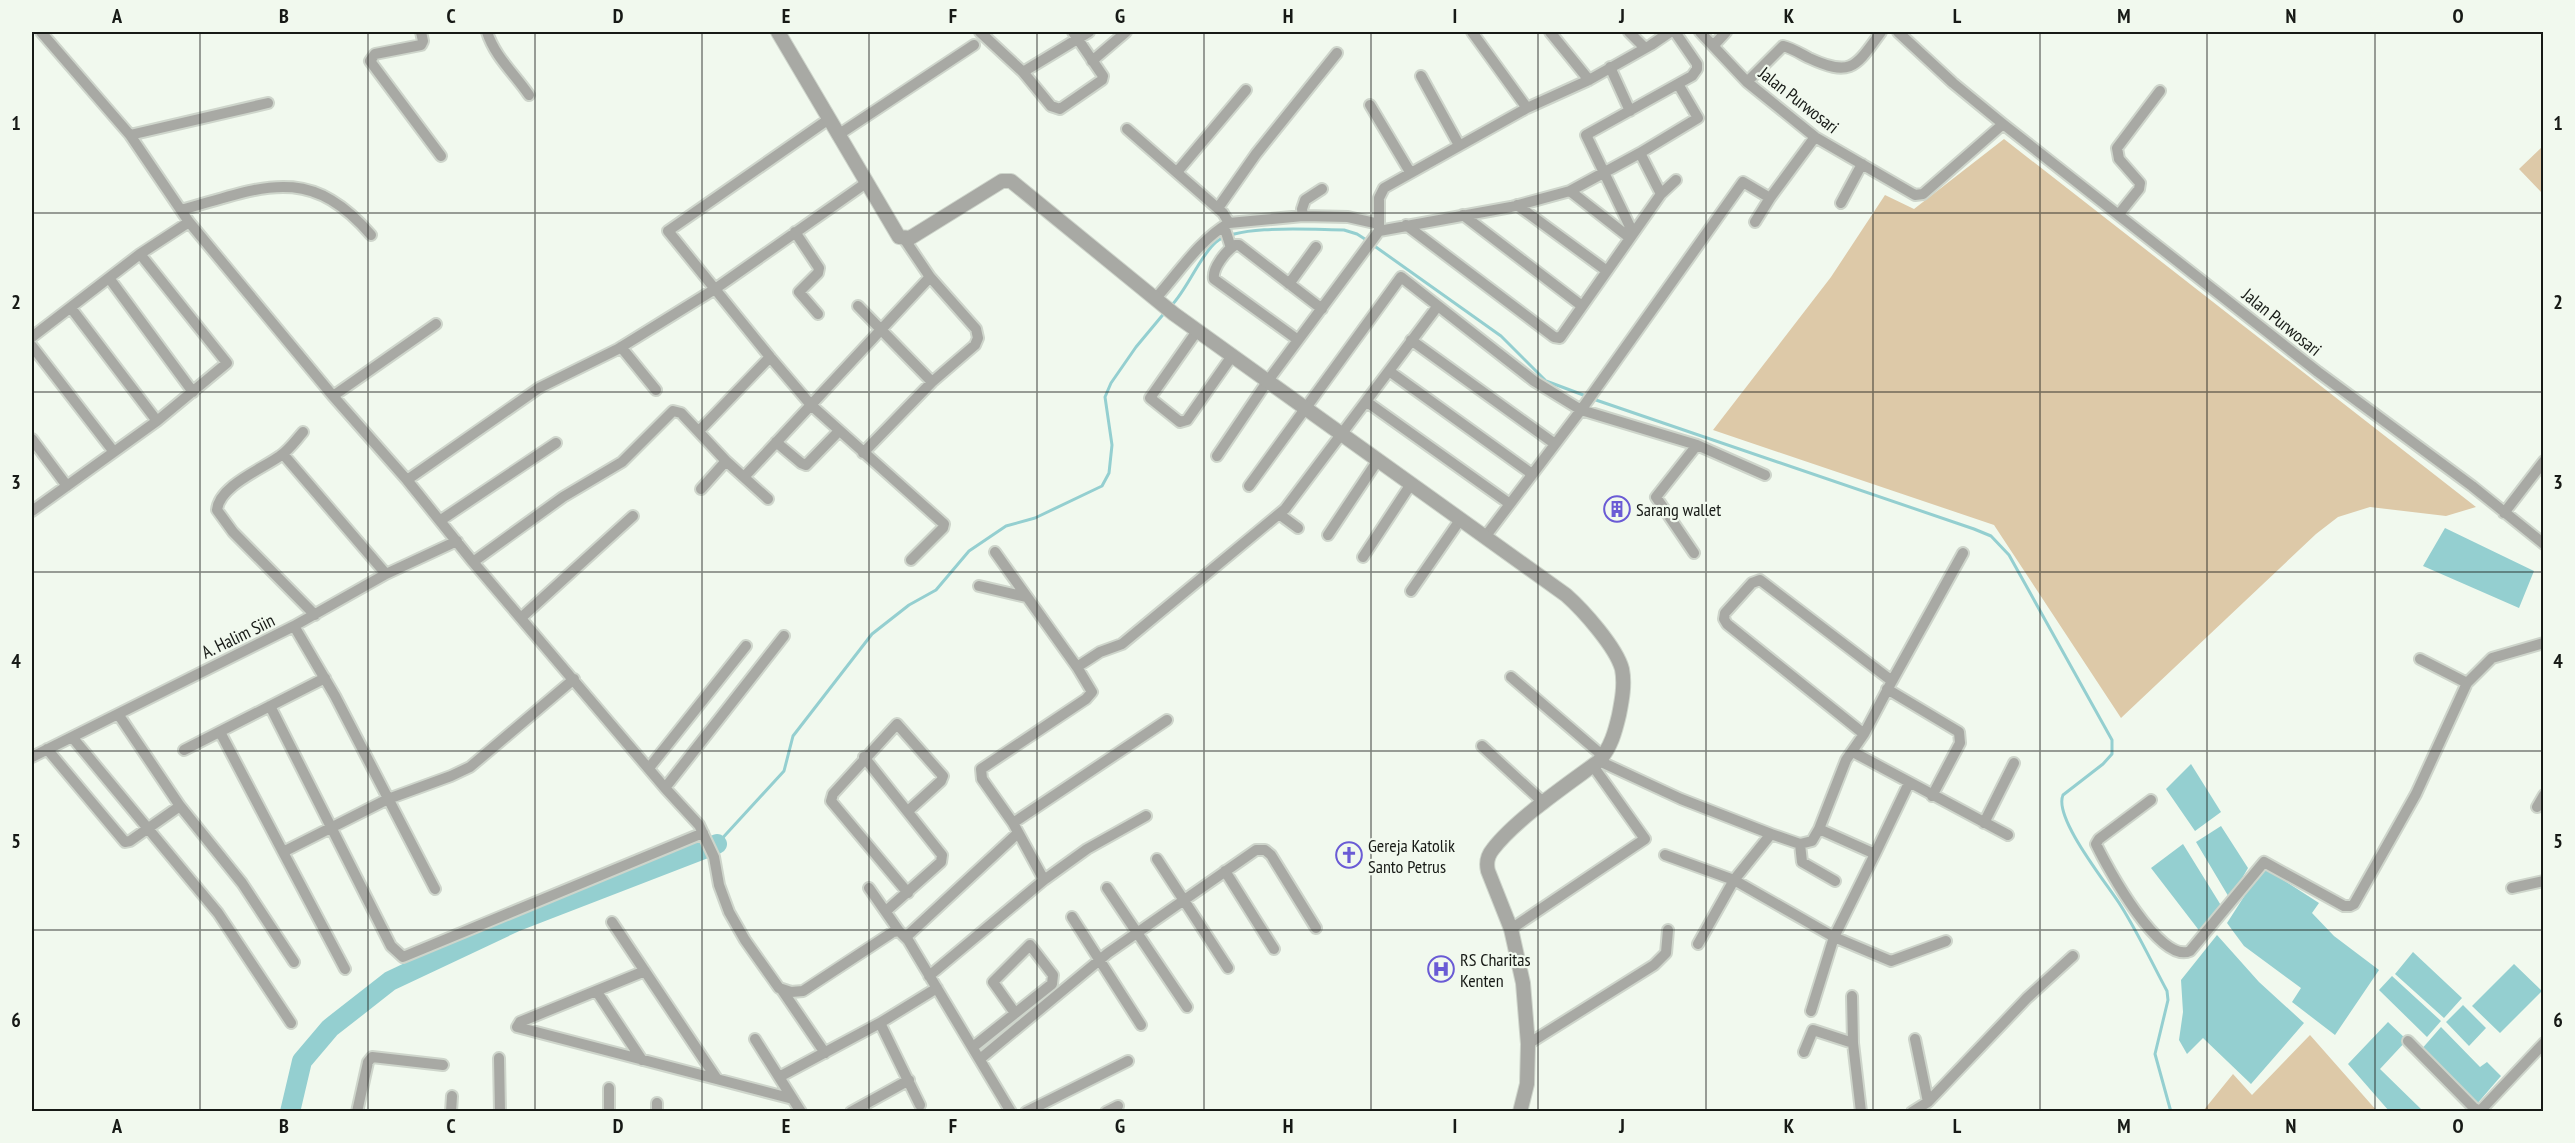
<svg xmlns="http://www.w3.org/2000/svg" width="2575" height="1143" font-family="'PT Sans Narrow',sans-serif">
<rect width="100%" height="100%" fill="#f1f9ee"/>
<path fill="#ddc9a8" d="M2004 139 2476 507 2446 516 2370 507 2338 517 2316 534 2121 718 1994 525 1713 430 1831 277 1885 195 1914 209Z
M2543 146V194L2519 169Z
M2310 1035 2377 1111H2203L2233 1074 2252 1095Z"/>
<path fill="#94cfd0" d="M2445 528 2534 571 2519 608 2423 566Z
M2191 764 2221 812 2195 831 2166 789Z
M2221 826 2248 868 2230 899 2196 842Z
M2183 844 2222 907 2201 933 2151 868Z
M2263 867 2319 903 2312 913 2334 936 2379 970 2335 1035 2292 1002 2301 988 2244 946 2227 923Z
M2217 935 2259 982 2304 1023 2251 1084 2203 1038 2187 1054 2179 1040 2183 1012 2181 980Z
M2413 952 2462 998 2444 1018 2395 974Z
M2514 964 2542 991 2500 1033 2472 1006Z
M2392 976 2441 1021 2427 1037 2379 990Z
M2463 1005 2486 1028 2469 1046 2446 1022Z
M2388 1022 2407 1040 2380 1069 2423 1111H2389L2348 1064Z
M2441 1027 2480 1067 2487 1062 2501 1076 2476 1105 2420 1051Z"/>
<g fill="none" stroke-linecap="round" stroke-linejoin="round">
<path stroke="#94cfd0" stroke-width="3" d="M1373 245 1501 336 1546 381 1586 396
M1171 306C1187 290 1201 254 1216 242 1239 224 1314 230 1344 230L1357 234 1368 241
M1593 399 1974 529 1991 536 2009 555 2112 740V754L2103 764 2063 795C2053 818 2108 885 2121 906 2138 933 2152 963 2167 991L2168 1000 2155 1054 2171 1112
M717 844 784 771 793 736 872 634 909 605 936 590 969 551 1006 526 1035 518 1102 486 1109 473 1112 445 1105 397 1111 383 1136 347 1166 311"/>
<path stroke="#94cfd0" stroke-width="20" d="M290 1112 302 1061 330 1028 390 981 515 922 717 844"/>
<g stroke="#ced5cb" stroke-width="14">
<path id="minor" d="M41 32 130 135 189 222 333 396 407 480 473 562 665 788 699 825 714 857 719 885 729 912 745 940 779 988 791 992 803 991 893 932 899 931 908 940 1011 1112
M421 32 423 41 421 45 375 54 370 61 441 156
M487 32C495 57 514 73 529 95
M980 32 1023 72 1051 106 1060 109 1102 80 1103 76 1073 32
M1472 32 1527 108
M1550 32 1589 80
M1629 32 1645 48
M1700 32 1747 82 1815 137 1915 195 1923 194 2003 124
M1898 32 1953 83 2003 124 2318 372 2472 486 2544 544
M1714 45 1726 32
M1092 61 1126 32
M1610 67 1630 111
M1023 72 1089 32
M1421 76 1459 145
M1747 82 1783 46C1792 48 1801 54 1809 58 1852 78 1856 66 1881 32
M1370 105 1410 172
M1127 129 1223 213 1229 223
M130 135 268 103
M838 135 974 45
M1177 172 1246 90
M1570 191 1630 238
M1661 194 1676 180
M1841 203 1862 164
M1517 205 1607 271
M1218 208 1256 154 1337 53
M181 210C261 188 308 162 371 235
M2119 214 2139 189 2140 183 2119 159 2117 148 2160 91
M1463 215 1582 306
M1303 216 1348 217 1379 224
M1755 222 1770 198
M1406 225 1554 337 1560 338 1661 194 1640 153
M1224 226 1231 248
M1379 231 1511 207 1570 191 1640 153 1698 118 1678 84
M795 232 819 268 818 273 799 292 818 314
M1633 233 1586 135 1692 76 1697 69V64L1675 32
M109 278 193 392
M1289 284 1316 247
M1155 299C1178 274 1198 241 1229 223L1303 216 1302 209 1305 200 1322 189
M858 306 932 382
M71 308 157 421
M1197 331 1150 398 1180 422 1187 420 1232 356
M32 337 140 254 189 222
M1298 340 1214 279C1212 268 1226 251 1235 245H1239L1322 309
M1411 340 1555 444
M32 346 114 452
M621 347 656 390
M770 357 668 231 829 119
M1389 371 1532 474
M333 396 436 324
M1367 402 1510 504
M699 431 770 357 811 405 944 524 943 528 911 560
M303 432C296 440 289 450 280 456 262 469 219 486 217 510L233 532 315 615
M32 439 67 486
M776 442 801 463 806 465 839 431
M863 453 932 382 975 345 978 338 976 329 930 277 905 240
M283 454 386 574
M1217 456 1267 382 1379 231V198L1384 188 1527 108 1589 80 1651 45 1670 32
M726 461 768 499
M744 477 930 277
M407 480 539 388 618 349 715 289 866 183
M1249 486 1401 277 1534 381 1581 410 1697 445 1765 475
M32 511 157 421 227 363 140 254
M2504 513 2544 461
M1279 514 1298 528
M441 520 556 443
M1328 535 1378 460
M1485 537 1581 410 1743 182 1770 198 1815 137
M995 552 1077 667 1092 692 1086 699 981 769 982 779 1013 823
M1694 553 1656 497 1697 445
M1363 557 1411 484
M473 562 563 497 622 462 673 411 681 413 726 461 701 489
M979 586 1026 597
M1411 591 1460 520
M522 617 633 516
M294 626 335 696 435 889
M2420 659 2467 683
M1077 667 1100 652 1122 644 1285 509 1437 307
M1511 677 1603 756
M1892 681 1963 553
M1887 689 1959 732 1960 743 1932 796
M270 706 391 946 403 957 703 833
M118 714 180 806 242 883 294 962
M220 732 283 852 388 799 451 776 470 767 574 679
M72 737 218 913 291 1023
M1482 746 1544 803
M47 749 125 842 130 841 180 806
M184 750 325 678
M1853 752 2008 835
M32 757 294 626 386 574 457 541
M864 757 942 855 941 862 886 911
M1599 761 1681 799 1771 834 1734 880 1665 855
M649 768 746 646
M665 788 784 636
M2151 800 2099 839 2096 844C2107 867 2160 965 2190 951L2264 862 2344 906H2350L2354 904 2416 794 2467 683 2492 658 2544 643
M2537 807 2544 795
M1984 823 2014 763
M1819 829 1846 760 1864 734 1892 681 1764 583 1760 580 1752 583 1725 613 1724 619 1727 624 1864 734
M1800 844 1802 862 1835 881
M283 852 345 969
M1875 854 1909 783
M1157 859 1228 968
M1225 871 1274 949
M1044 880 1013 823 1167 720
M869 888 899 931
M1107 888 1187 1007
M2512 888 2544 881
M908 893 831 801 833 794 897 724 943 776 941 781 908 811
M1072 917 1141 1025
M612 922 717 1079
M1511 929 1645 839 1593 766
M906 937 1018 833
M1698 944 1734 880 1834 937 1875 854 1819 829 1812 841 1800 844 1771 834
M645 971 520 1022 517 1027 793 1099
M929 976 1044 880 1087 849 1146 816
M782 990 825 1053
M597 992 642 1060
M1852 996 1853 1043 1861 1112
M1811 1011 1834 937 1891 961 1946 941
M755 1039 801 1112
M1915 1039 1928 1102
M2408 1041 2474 1108 2480 1111 2544 1043
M1528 1044 1654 965 1666 953 1668 930
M973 1047 1052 984 1053 975 1030 945 993 982 1015 1013
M1804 1052 1813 1030 1853 1043
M499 1058 500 1112
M980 1059 1108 953 1256 850H1265L1271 855 1316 928
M779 1077 880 1023
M920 1105 880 1023 937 988
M357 1112 368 1062 372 1057 443 1065
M451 1112 452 1096
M609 1112V1088
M657 1112V1103
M851 1112 909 1080
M1026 1112 1128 1061
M1106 1112 1118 1106
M1912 1112 1928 1102 2027 998 2073 956"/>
</g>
<g stroke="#ced5cb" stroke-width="16">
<path id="tertiary" d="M778 32 899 237 910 238 1002 181H1011L1174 314 1566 595C1583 610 1616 647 1622 669 1625 684 1622 700 1619 715 1615 732 1611 747 1599 761 1568 784 1516 819 1493 849 1488 855 1486 863 1488 871L1511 929 1523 983 1528 1044 1527 1084 1520 1112"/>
</g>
<use href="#minor" stroke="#a8a9a4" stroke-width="10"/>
<use href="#tertiary" stroke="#a8a9a4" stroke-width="14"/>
</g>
<path fill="none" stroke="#171a16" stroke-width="1.5" stroke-opacity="0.55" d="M200 32V1112M368 32V1112M535 32V1112M702 32V1112M869 32V1112M1037 32V1112M1204 32V1112M1371 32V1112M1538 32V1112M1706 32V1112M1873 32V1112M2040 32V1112M2207 32V1112M2375 32V1112M32 213H2544M32 392H2544M32 572H2544M32 751H2544M32 930H2544"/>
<defs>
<g id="building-ring" transform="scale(1.35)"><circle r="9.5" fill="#f1f9ee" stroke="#6a5bd5" stroke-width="1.5"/><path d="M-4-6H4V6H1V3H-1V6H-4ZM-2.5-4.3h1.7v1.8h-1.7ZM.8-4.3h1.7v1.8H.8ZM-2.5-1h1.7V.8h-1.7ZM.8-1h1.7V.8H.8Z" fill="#6a5bd5"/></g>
<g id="church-ring" transform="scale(1.35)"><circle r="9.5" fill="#f1f9ee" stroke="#6a5bd5" stroke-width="1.5"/><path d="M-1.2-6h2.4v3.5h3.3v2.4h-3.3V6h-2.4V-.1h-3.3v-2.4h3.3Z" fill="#6a5bd5"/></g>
<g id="hospital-ring" transform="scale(1.35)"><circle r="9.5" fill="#f1f9ee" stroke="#6a5bd5" stroke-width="1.5"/><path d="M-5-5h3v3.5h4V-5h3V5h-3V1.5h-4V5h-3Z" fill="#6a5bd5"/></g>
</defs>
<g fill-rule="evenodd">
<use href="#building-ring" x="1617" y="509"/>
<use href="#church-ring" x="1349" y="855"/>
<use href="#hospital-ring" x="1441" y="969"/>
</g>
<g text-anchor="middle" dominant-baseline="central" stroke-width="4.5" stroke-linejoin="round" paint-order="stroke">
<g font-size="18" fill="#171a16" stroke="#f1f9ee">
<text transform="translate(1799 100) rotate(38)">Jalan Purwosari</text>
<text transform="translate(2282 322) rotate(39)">Jalan Purwosari</text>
<text transform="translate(238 636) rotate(-26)">A. Halim Siin</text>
</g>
<g font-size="18" fill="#171a16" stroke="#f1f9ee" text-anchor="start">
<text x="1636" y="509">Sarang wallet</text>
<text x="1368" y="845">Gereja Katolik<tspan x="1368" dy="21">Santo Petrus</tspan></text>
<text x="1460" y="959">RS Charitas<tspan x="1460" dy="21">Kenten</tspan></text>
</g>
</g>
<rect width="2575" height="1143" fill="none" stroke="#f1f9ee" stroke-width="66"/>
<rect x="33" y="33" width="2509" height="1077" fill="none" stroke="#171a16" stroke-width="2"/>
<g font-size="20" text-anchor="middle" font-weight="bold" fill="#171a16">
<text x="117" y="23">A</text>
<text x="284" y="23">B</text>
<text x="451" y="23">C</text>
<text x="618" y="23">D</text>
<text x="786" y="23">E</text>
<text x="953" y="23">F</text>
<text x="1120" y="23">G</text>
<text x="1288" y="23">H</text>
<text x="1455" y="23">I</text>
<text x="1622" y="23">J</text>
<text x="1789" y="23">K</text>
<text x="1957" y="23">L</text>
<text x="2124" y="23">M</text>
<text x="2291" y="23">N</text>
<text x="2458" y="23">O</text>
<text x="16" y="130">1</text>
<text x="2558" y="130">1</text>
<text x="16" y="309">2</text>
<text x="2558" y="309">2</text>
<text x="16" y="489">3</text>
<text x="2558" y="489">3</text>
<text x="16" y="668">4</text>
<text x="2558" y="668">4</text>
<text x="16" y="848">5</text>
<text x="2558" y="848">5</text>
<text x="16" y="1027">6</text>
<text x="2558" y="1027">6</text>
<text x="117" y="1133">A</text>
<text x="284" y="1133">B</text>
<text x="451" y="1133">C</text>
<text x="618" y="1133">D</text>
<text x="786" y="1133">E</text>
<text x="953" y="1133">F</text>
<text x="1120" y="1133">G</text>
<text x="1288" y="1133">H</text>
<text x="1455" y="1133">I</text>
<text x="1622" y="1133">J</text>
<text x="1789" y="1133">K</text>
<text x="1957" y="1133">L</text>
<text x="2124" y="1133">M</text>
<text x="2291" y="1133">N</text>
<text x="2458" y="1133">O</text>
</g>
</svg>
